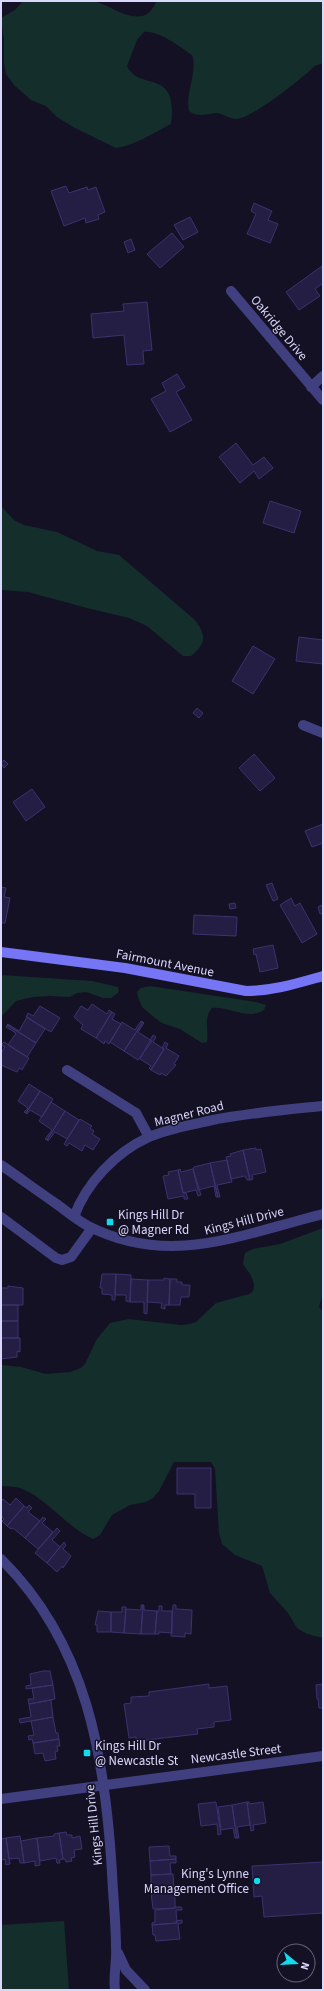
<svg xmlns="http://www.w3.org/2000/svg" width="324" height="1991" font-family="'Source Sans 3',sans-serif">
<rect width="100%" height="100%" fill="#141124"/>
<path fill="#142e2c" d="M23 1C44 1 73 0 92 1 110 4 123 19 142 16 150 15 153 7 157 1H323V63L315 66C302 78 252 119 236 119 229 119 223 113 216 113 206 114 198 118 189 111 185 93 198 71 192 55 180 47 158 30 144 32L137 40 127 66C139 92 179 67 171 124 153 133 136 145 116 148L73 127 57 117 46 106 31 100 14 85 6 74 4 64V40L1 18 15 10Z
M1 506 14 520 24 525 57 532 97 551 119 555 195 620C206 635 207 643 191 656H183L147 626 129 618 87 608 28 592 1 590Z
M1 975 92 981 118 987 119 992 111 998H103L86 992 77 993 70 997 50 996 32 997 16 1001 1 1017Z
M150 986 256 1002 266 1005 264 1010C248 1021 230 1006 212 1008 203 1018 209 1030 207 1042L202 1043 180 1029 162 1023 155 1018 142 1007 138 997 137 992 141 988Z
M323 1228V1293L319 1307 323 1312V1638L307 1634 297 1628 288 1613 270 1593 262 1566 235 1555 222 1544 219 1533 215 1469 211 1462H174L159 1491 153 1498 146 1502 130 1505 112 1515 100 1535 93 1539C65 1526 47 1498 20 1488 14 1486 7 1487 1 1486V1365L21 1367 46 1374 70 1372 81 1368 85 1364 97 1339 110 1323 129 1319 181 1325 190 1324 196 1322 216 1303 249 1294 253 1291C257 1281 248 1272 243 1264L245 1253 253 1249 280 1244Z
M64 1921 69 1990H1V1925Z"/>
<path fill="#251e44" stroke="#3c326e" d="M66 186 69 193 87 187 88 190 96 187 105 212 98 215 99 219 86 223 85 218 64 226 51 191Z
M254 203 272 211 268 220 278 224 270 243 247 234 256 214 251 211Z
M190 217 198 232 183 240 174 225Z
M172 233 184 247 160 268 147 254Z
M131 239 135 250 128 253 124 242Z
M322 266 323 283 315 289 320 296 299 310 286 292Z
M147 302 152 350 143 351 144 364 127 365 124 335 93 338 91 314 124 311 123 304Z
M177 374 185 387 176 392 192 420 170 432 151 399 166 391 162 383Z
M236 443 253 465 264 457 273 468 259 479 254 471 240 483 219 457Z
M270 501 301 511 294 533 263 523Z
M299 637 323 640V664L296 661Z
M253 646 275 659 253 694 232 681Z
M197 708 203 713 199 718 193 713Z
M254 754 275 778 260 791 239 768Z
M4 760 8 764 4 768 1 763Z
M32 789 45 807 26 821 13 802Z
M323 824V843L312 847 305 831Z
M272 883 278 899 273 901 266 885Z
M1 887 6 888 4 897 10 898 5 923H1Z
M291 898 295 906 300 903 317 934 302 943 280 905Z
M235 903 236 908 230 909 229 904Z
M322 905 323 913 320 914 318 907Z
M194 915 237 917 236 936 193 934Z
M273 945 278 968 260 972 256 954 254 955 253 949Z
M92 1004 107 1014 109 1010 112 1012 96 1038 81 1029 83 1025 74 1017 81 1006 88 1010Z
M40 1006 60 1018 51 1032 26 1017 28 1013 33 1016Z
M112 1012 115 1014 112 1019 121 1024 109 1044 105 1041 104 1044 96 1038Z
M27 1017 45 1029 36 1043 7 1025 8 1024 19 1031Z
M141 1021 143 1022 124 1051 110 1042 122 1022 135 1030Z
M143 1022 144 1023 138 1032 152 1041 138 1060 124 1051Z
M7 1025 36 1043 27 1057 8 1045 16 1033 6 1027Z
M153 1035 156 1037 153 1042 164 1049 151 1070 149 1068 151 1066 140 1059Z
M4 1042 29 1058 22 1070 19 1068 17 1072 1 1065V1053L5 1047 1 1045Z
M165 1042 168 1044 166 1048 179 1056 174 1064 176 1065 166 1076 161 1073 160 1075 151 1070 164 1049 162 1048Z
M29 1084 40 1091 26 1113 24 1112 28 1108 18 1101Z
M40 1091 53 1099 42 1117 30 1110 27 1114 26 1113Z
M51 1102 65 1111 47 1140 45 1139 52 1130 39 1121Z
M65 1111 79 1120 67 1139 55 1132 48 1141 47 1140Z
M80 1119 92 1126 90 1128 94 1131 92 1134 100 1139 93 1150 85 1145 82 1151 69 1143 67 1146 64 1144Z
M256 1148V1150L261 1149 266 1172 252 1175 253 1179 250 1180 243 1150Z
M243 1150 250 1180H247L245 1176 231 1179 226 1157 231 1156 230 1154Z
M227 1160 232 1182 217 1185 220 1197H218L210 1163Z
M210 1163 218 1197H216L214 1186 198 1190 193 1169 194 1167Z
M180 1169 181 1172 193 1169 201 1195 198 1196 196 1190 183 1193 178 1170Z
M178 1170 183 1193H186L188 1199H184V1196L168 1199 163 1176 169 1175 168 1172Z
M102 1274H116L115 1300H112V1295L102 1294V1288H100Z
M116 1274 131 1275 130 1302 126 1301V1295H115Z
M164 1278 170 1279 169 1305H165V1309L161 1308 162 1303 147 1302 148 1280H164Z
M131 1279 148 1280 147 1314 144 1313V1302H130Z
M170 1279H177V1282H182V1285H190L189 1297H181L180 1305H169Z
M8 1286 23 1288V1305H1V1288H8Z
M1 1305H18V1321H1Z
M1 1321H18V1338H1Z
M1 1338H20V1352L17 1351V1357L1 1359Z
M177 1468H211V1508H195V1494H177Z
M16 1498 24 1506 7 1526 2 1521 4 1519 1 1516V1502L3 1499 10 1505Z
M29 1505 32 1508 28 1512 40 1521 25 1538 13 1528 11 1529 7 1526 24 1506 27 1508Z
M43 1517 46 1519 42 1523 53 1532 38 1549 25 1538Z
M57 1528 60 1531 52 1540 60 1547 47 1563 35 1553Z
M64 1542 66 1545 63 1549 71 1556 63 1568 62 1566 57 1572 47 1563Z
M141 1605H143L141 1634 124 1633 126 1609 141 1610Z
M143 1605H144V1610L157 1611 155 1634H141Z
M173 1605H176V1609L192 1610 191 1634 185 1633V1637L171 1636Z
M159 1606H162V1611H172V1633L159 1632V1634H155L157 1611H159Z
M122 1607H126L124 1633 111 1632V1612H122Z
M98 1611 111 1612V1632H97V1625H95Z
M43 1671H50L53 1685 26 1689V1686L31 1685 30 1674Z
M209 1684V1688L227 1686 231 1720 214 1722V1727L197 1729 198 1734 146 1740V1741L137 1743 136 1737 129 1738 124 1704 131 1703V1697L149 1696V1692Z
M323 1684V1708H319L318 1699H317L316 1685Z
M53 1685 55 1699 29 1704 28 1699H34L32 1688Z
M51 1700 53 1717 20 1723 19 1719 31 1717 29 1704Z
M53 1717 56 1733H58L59 1739 33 1743 32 1739 29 1740 28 1736 34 1735 31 1721Z
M59 1739 60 1746H57L58 1751 55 1752 56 1759 45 1761 43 1753 35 1754 33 1743Z
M216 1802 221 1834 218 1835 217 1824 201 1826 198 1804Z
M247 1802 250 1825 237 1827 239 1838H237L232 1805Z
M247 1802H249V1804L263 1802 266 1823 253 1825 254 1830 251 1831Z
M232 1805 237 1838H235L233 1828 221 1830 218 1807Z
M66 1832 67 1835H72V1838L80 1836 82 1849 74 1850 75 1857 71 1858 72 1861 66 1862 65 1859H63L59 1833Z
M59 1833 63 1859 59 1860 60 1863H57L56 1858 40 1861 37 1838 54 1836V1834Z
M20 1836 24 1863H20L19 1858 9 1859 6 1838Z
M6 1838 10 1864 6 1865 5 1859 1 1860V1839Z
M37 1838 40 1865 35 1866V1861L24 1863 21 1841Z
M169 1846 170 1856H176V1859L150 1861 149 1847Z
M176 1859V1863H170L171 1874 151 1875 150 1861Z
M323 1862V1913L264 1917 262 1896 254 1897 252 1866Z
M173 1874 174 1889 186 1888V1890L151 1892V1875Z
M186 1890V1892H175V1908L153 1909 151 1892Z
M175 1907H181L182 1908V1910H176L177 1923 152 1925V1923L155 1922V1910L175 1908Z
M182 1920V1923L178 1924 180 1939 156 1941 155 1935H153L152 1925 177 1923 176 1921Z"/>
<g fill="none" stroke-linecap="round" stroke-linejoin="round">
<path stroke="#403f80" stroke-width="10" d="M231 291 323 400
M311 387 323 376
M303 725 323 733
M67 1070 136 1113 149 1137
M1 1165C20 1178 39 1192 58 1205 67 1212 77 1220 88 1226 171 1268 241 1234 323 1214
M1 1217 56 1258 62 1260 71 1257 92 1228
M74 1217C86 1183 116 1152 149 1137 168 1129 189 1125 208 1121 247 1113 283 1110 323 1106
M1 1559C87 1644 105 1756 112 1872 113 1897 116 1923 116 1948 117 1962 113 1976 115 1990
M1 1799 323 1756
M118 1953 126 1970 145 1990"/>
<path stroke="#7575f5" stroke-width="10" d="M1 952 125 968 246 991C273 991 298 983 323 976"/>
</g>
<g fill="#11dced" stroke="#141124" stroke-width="1.5">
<rect x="106" y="1218" width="8" height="8" rx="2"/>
<rect x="83" y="1749" width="8" height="8" rx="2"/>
<circle cx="257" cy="1881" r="4"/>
</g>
<g text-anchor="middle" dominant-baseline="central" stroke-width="3" stroke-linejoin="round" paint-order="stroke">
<g font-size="13" fill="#dad7fc" stroke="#141124">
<text transform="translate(279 328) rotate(50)">Oakridge Drive</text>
<text transform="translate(165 963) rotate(11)">Fairmount Avenue</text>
<text transform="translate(189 1114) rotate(-14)">Magner Road</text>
<text transform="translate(244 1221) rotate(-14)">Kings Hill Drive</text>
<text transform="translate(236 1754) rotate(-7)">Newcastle Street</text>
<text transform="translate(94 1825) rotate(-96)">Kings Hill Drive</text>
</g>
<g font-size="13" fill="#dad7fc" stroke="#141124" text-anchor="start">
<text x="118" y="1215">Kings Hill Dr<tspan x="118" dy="15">@ Magner Rd</tspan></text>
<text x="95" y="1746">Kings Hill Dr<tspan x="95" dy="15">@ Newcastle St</tspan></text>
<text x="249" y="1874" text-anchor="end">King's Lynne<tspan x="249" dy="15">Management Office</tspan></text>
</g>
</g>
<rect width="324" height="1991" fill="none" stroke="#dad7fc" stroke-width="4"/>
<g transform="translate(296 1963) rotate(108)"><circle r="19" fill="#141124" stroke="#63607a"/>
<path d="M0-3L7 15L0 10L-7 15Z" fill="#11dced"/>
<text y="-6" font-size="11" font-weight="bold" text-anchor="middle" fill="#dad7fc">N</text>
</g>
</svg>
